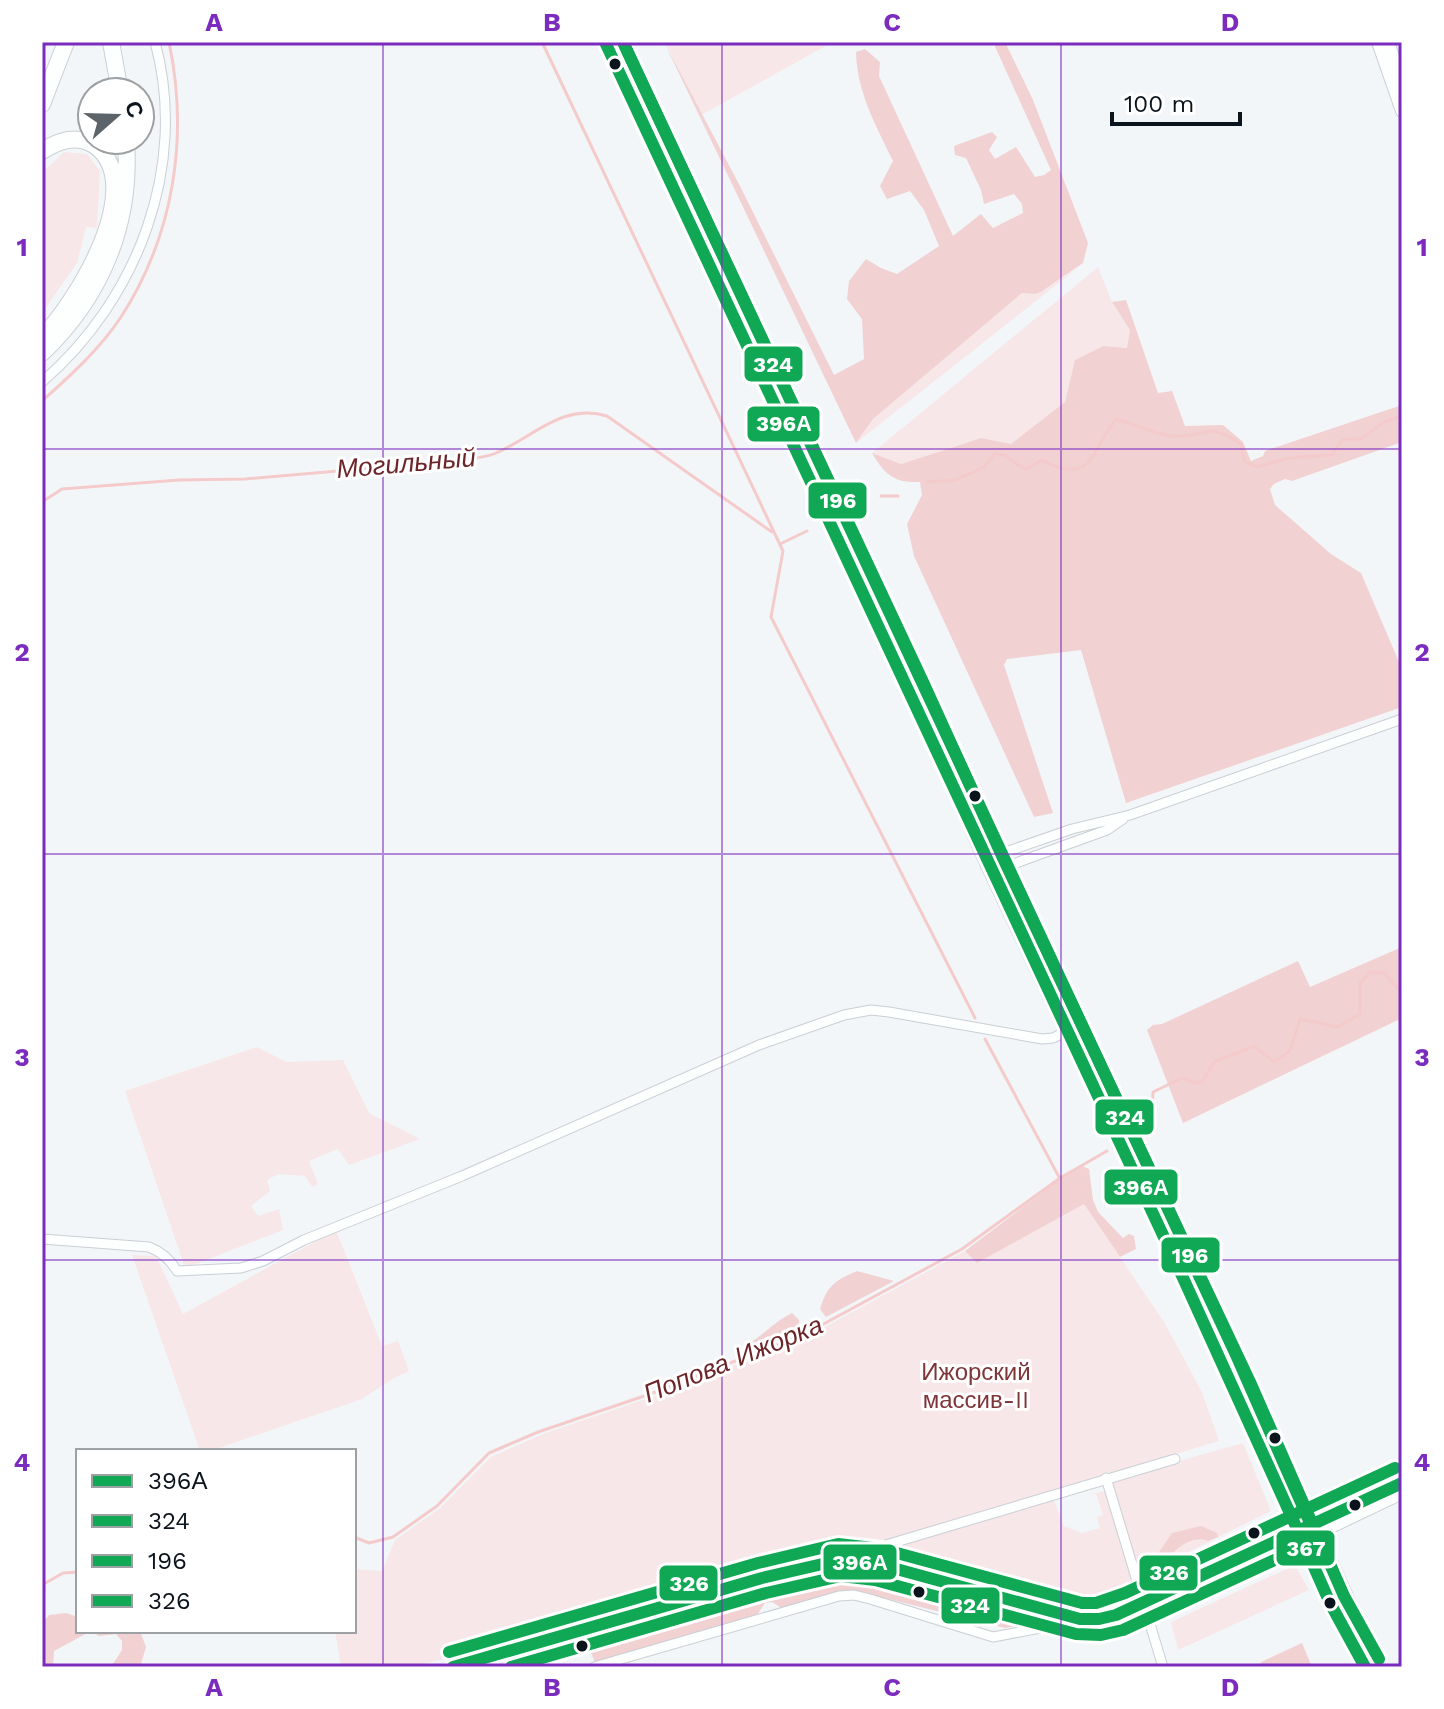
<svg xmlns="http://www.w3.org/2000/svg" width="1444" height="1709" font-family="'Work Sans',sans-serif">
<rect width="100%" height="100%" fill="#f3f6f9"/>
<path fill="#f7e7e8" d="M665 42H833L701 115Z
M64 152 87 154 100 171 97 228 86 227 77 263 42 313V173Z
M1079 267 856 443 873 419 1022 293 1035 294 1041 292Z
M1098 267 1112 302 1130 330 1127 348 1103 346 1075 360 1065 402 1011 444 980 438 901 464 872 453Z
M257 1047 287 1062 343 1060 369 1113 420 1139 349 1165 338 1149 309 1161 318 1184 312 1187 305 1176 278 1174 267 1180 270 1191 251 1206 258 1216 279 1209 283 1230 185 1268 125 1091Z
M1084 1204 1164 1322 1202 1392 1219 1441 887 1541 833 1551 413 1667H341L335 1631H354V1569L382 1571 395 1540 440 1508 491 1457 543 1434 654 1396 806 1337 965 1251 977 1263Z
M336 1230 382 1346 398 1341 409 1371 394 1378 362 1399 210 1451H200L132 1255 156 1256 183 1314Z
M1243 1443 1271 1511 1140 1576 1111 1480Z
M1107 1491 1134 1580 1080 1608 876 1550 1053 1498 1064 1526 1082 1533 1100 1528 1097 1517 1103 1515 1096 1494 1085 1495Z
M1288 1553 1290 1562 1170 1617 1168 1608Z
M1295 1565 1309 1590 1178 1650 1171 1622Z"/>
<path fill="#f1d1d2" d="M664 42 740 186 834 375 864 359 862 319 847 299 849 281 866 259 881 268 897 274 939 246 924 210 910 191 887 199 880 186 893 161C876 126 857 92 856 52L865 49 880 62 879 76 953 236 981 214 993 228 1023 213 1022 204 1014 194 984 204 981 190 966 158 955 155 954 146 992 132 997 137 989 150 995 159 1016 147 1035 177 1044 175 1051 170 993 42H1005L1033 100 1088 243 1083 263 1041 292 1035 294 1022 293 873 419 856 443Z
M1126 300 1158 393 1172 391 1185 426 1223 425 1243 442 1251 461 1263 456 1265 451 1402 405V442L1292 481 1285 479 1274 484 1270 489 1275 505 1331 554 1361 573 1402 669V707L1126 803 1081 650 1007 659 1004 665 1053 813 1034 817 914 556 907 524 922 495 920 482C894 483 885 475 872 453L901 464 981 438 1011 444 1065 402 1075 360 1103 346 1127 348 1130 330 1112 302Z
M1402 947V1027L1398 1020 1183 1123 1147 1030 1153 1025 1162 1024 1298 961 1310 987Z
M1082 1166 1089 1169 1093 1200 1098 1212 1123 1238 1129 1234 1134 1236 1136 1249 1120 1257 1084 1204 977 1263 965 1251 1064 1176Z
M857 1271 894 1281 826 1317 820 1309C827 1286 835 1280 857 1271Z
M792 1313 799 1320 798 1332 743 1354 744 1347C763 1336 772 1323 792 1313Z
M1201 1526 1217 1533 1218 1537 1208 1541C1192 1534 1175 1549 1166 1561L1157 1562 1155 1558 1172 1533Z
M843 1576H860L899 1585 916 1598 943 1597 1009 1616 1016 1626 1005 1628 860 1592 783 1609 772 1602 765 1603 757 1615 601 1663 595 1662 591 1653 599 1644Z
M66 1613 78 1617V1631H140L146 1647 140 1667H111L122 1650V1641L116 1634 99 1636 91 1631 54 1651 53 1667H42V1624L49 1615Z
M1302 1643 1312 1667H1262L1261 1662Z"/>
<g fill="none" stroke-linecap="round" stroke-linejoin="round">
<path stroke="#f4cbca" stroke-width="3" d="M542 42 783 551 771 617 975 1018
M42 401C70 376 100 349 121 317 174 235 189 137 169 42
M927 482 956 480 984 467 995 453C1012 455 1013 466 1027 469L1042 460C1093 488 1092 448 1116 419 1133 424 1153 433 1170 436 1205 440 1205 419 1241 444L1244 461 1257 467 1289 458 1332 455 1342 440 1361 439 1384 422 1402 416
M881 496H898
M42 502 62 489 179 480 245 479 465 460C475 458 487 457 496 453 535 436 562 403 607 416L772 532
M780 544 807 531
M985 1039 1059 1177
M1151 1130 1155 1124 1152 1115 1153 1092 1182 1078 1196 1083 1202 1082 1214 1062 1254 1046 1274 1062 1290 1051 1300 1019 1338 1027 1360 1014V983L1370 972 1384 973 1402 993
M354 1537 369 1543 393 1537 437 1506 489 1453 538 1432 653 1393 805 1334 962 1249 1060 1178 1107 1151
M42 1585 63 1573 78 1572"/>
<g stroke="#c9cfd5" stroke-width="11">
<path id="minor" d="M42 382C137 300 189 167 155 42
M988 865 1000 854 1072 829 1130 815 1402 719
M988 865 1006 867 1024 860 1107 830 1123 819
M42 1239 149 1247C162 1252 170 1259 177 1271L241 1268 263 1261 304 1240 462 1176 759 1045 844 1015 871 1010 889 1012 1042 1039 1053 1038 1067 1031
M1106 1478 1163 1667
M860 1560 869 1550 1175 1459
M507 1660 509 1667
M594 1667 839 1596 854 1595 870 1599 993 1637 1062 1624"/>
</g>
<g stroke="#c9cfd5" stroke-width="14">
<path id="tertiary" d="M1378 42 1402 111
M1388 42 1402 83
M1314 1524 1402 1483
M1318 1533 1402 1493"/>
</g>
<g stroke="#c9cfd5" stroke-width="16">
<path id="secondary" d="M605 42 910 691 988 865 1236 1389 1330 1603 1365 1667
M619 42 1274 1438 1378 1667
M1082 1628H1108L1127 1621 1309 1537
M587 1638 710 1603
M453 1667 762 1578 840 1560 878 1564 1080 1619H1099L1116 1615 1306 1527"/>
</g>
<g stroke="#c9cfd5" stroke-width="18">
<path id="primary" d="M111 42 120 92
M42 104 66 42
M42 151C58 141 76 134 94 145 150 183 76 304 42 337
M42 353C102 296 132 223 126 140"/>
</g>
<use href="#minor" stroke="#fdfefe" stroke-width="9"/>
<use href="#tertiary" stroke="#fdfefe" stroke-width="12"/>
<use href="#secondary" stroke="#fdfefe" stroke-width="14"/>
<use href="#primary" stroke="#fdfefe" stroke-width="16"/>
<g stroke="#fff" stroke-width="18">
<path id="bus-1" d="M453 1667 762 1578 840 1560 878 1564 1080 1619H1099L1116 1615 1298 1531 1184 1280 605 42"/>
</g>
<g stroke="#fff" stroke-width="18">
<path id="bus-2" d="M511 1667 766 1593 841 1576 875 1580 1076 1634 1101 1635 1123 1630 1305 1546 1312 1539 1314 1532 1237 1357 623 42"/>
</g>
<g stroke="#fff" stroke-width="18">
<path id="bus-3" d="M623 42 924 684 1003 858 1250 1382 1344 1596 1379 1659"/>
</g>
<g stroke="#fff" stroke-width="18">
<path id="bus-4" d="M449 1652 758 1563 838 1544 882 1549 1082 1603H1096L1125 1593 1395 1468"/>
</g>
<g stroke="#fff" stroke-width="18">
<path id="bus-5" d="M1365 1667 1330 1603 1298 1531 1402 1483"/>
</g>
<use href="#bus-1" stroke="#10a855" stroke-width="12"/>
<use href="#bus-2" stroke="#10a855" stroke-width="12"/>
<use href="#bus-3" stroke="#10a855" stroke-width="12"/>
<use href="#bus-4" stroke="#10a855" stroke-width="12"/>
<use href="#bus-5" stroke="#10a855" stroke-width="12"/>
</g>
<path fill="none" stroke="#7b2cbf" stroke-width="2" stroke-opacity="0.55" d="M383 42V1667M722 42V1667M1061 42V1667M42 449H1402M42 854H1402M42 1260H1402"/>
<g fill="#0b141c" stroke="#fff" stroke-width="3">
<circle cx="615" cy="64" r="7"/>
<circle cx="975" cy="796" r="7"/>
<circle cx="1275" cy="1438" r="7"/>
<circle cx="1355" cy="1505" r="7"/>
<circle cx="1254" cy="1533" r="7"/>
<circle cx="919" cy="1592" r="7"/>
<circle cx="1330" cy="1603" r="7"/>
<circle cx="582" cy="1646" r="7"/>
</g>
<g text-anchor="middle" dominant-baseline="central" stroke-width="6" stroke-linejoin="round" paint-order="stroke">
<g font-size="24" fill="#7e3538" stroke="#fff">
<text x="976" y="1372">Ижорский<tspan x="976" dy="28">массив-II</tspan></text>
</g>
<g font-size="26" font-style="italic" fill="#6d2529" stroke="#fff">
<text transform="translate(406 463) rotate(-5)">Могильный</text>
<text transform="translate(733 1359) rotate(-22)">Попова Ижорка</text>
</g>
</g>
<g stroke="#fff" stroke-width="3">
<rect x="743" y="345" width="61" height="38" rx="8" fill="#10a855"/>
<rect x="746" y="405" width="75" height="38" rx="8" fill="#10a855"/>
<rect x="807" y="481" width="61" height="39" rx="8" fill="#10a855"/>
<rect x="1094" y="1098" width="61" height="38" rx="8" fill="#10a855"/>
<rect x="1103" y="1168" width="76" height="38" rx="8" fill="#10a855"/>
<rect x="1160" y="1236" width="61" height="38" rx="8" fill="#10a855"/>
<rect x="1275" y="1529" width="61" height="38" rx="8" fill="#10a855"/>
<rect x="822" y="1543" width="76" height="38" rx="8" fill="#10a855"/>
<rect x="1138" y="1554" width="61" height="38" rx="8" fill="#10a855"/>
<rect x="658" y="1564" width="61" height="38" rx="8" fill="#10a855"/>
<rect x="940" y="1586" width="61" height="39" rx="8" fill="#10a855"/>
</g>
<g font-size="22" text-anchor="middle" font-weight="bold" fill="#fff">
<text x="773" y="372">324</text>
<text x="784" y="431">396А</text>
<text x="838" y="508">196</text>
<text x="1125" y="1125">324</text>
<text x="1141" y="1195">396А</text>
<text x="1190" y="1263">196</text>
<text x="1306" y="1556">367</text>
<text x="860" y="1570">396А</text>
<text x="1169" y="1580">326</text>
<text x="689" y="1591">326</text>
<text x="970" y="1613">324</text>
</g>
<rect width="1444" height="1709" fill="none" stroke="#ffffff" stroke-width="88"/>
<rect x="76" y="1449" width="280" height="184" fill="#ffffff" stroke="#9da1a4" stroke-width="2"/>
<rect x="92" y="1475" width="40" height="12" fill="#10a855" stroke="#9da1a4" stroke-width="2"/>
<text x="148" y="1489" font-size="24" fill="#0b141c">396А</text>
<rect x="92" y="1515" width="40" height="12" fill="#10a855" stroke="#9da1a4" stroke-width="2"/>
<text x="148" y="1529" font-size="24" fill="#0b141c">324</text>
<rect x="92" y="1555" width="40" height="12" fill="#10a855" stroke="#9da1a4" stroke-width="2"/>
<text x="148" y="1569" font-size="24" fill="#0b141c">196</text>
<rect x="92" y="1595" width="40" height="12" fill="#10a855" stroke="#9da1a4" stroke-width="2"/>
<text x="148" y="1609" font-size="24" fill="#0b141c">326</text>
<g transform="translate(116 116) rotate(70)"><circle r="38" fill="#ffffff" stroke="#9da1a4" stroke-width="2"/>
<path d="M0-6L14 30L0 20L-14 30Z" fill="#5c6369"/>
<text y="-12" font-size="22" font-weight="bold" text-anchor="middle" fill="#0b141c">С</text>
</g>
<path d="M1112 112v12h128v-12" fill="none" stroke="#0b141c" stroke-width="4"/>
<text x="1124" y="112" font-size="24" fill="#0b141c" stroke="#ffffff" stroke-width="6" paint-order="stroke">100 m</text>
<rect x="44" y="44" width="1356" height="1621" fill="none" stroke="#7b2cbf" stroke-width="3"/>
<g font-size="26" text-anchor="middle" font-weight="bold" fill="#7b2cbf">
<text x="214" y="31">A</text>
<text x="552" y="31">B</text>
<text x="892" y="31">C</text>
<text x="1230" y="31">D</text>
<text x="22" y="256">1</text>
<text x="1422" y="256">1</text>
<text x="22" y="661">2</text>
<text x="1422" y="661">2</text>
<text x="22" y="1066">3</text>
<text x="1422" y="1066">3</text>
<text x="22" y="1471">4</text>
<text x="1422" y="1471">4</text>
<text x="214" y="1696">A</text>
<text x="552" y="1696">B</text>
<text x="892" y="1696">C</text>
<text x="1230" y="1696">D</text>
</g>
</svg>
